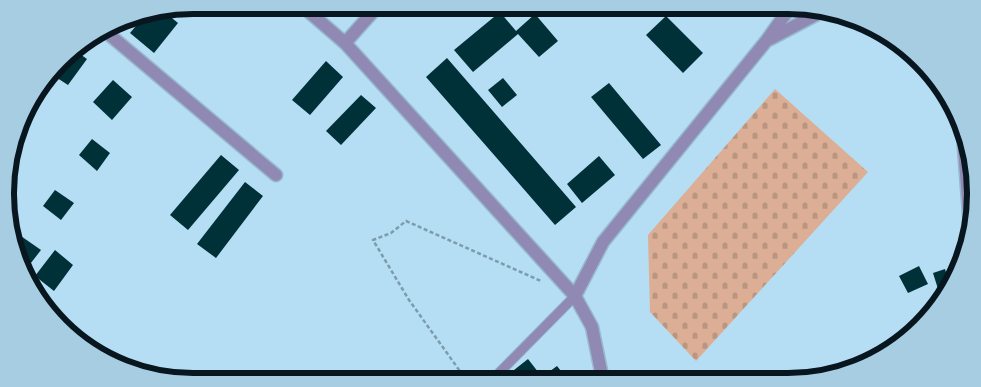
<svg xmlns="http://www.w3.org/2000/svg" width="981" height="387" font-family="Jost,sans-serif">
<defs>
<pattern id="cemetery-stones" width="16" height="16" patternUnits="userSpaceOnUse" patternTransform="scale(1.25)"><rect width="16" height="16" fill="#dbae95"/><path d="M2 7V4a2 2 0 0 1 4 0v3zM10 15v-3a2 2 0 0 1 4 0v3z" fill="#ba9580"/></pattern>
</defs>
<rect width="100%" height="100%" fill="#b5ddf3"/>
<path fill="url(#cemetery-stones)" d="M775 89 868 172 696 361 650 312 648 235Z"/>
<path fill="#003038" d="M524 5H541L532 14Z
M188 6 178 17 170 9Z
M162 10 178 23 154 53 130 33 147 13Z
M500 12 516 31 535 14 558 41 539 57 518 34 473 72 454 50Z
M666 16 703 53 683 73 646 35Z
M73 49 87 59 68 85 51 74Z
M447 58 576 207 555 225 426 77Z
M326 61 343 77 310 115 292 100Z
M503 78 517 95 502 107 488 90Z
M113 80 132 97 112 120 93 102Z
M609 83 661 145 643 159 591 97Z
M361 95 376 108 341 145 326 131Z
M92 139 110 153 97 171 79 155Z
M221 155 239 170 188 230 170 215Z
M599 156 615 175 582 203 567 184Z
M245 182 263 196 216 258 197 244Z
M55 190 74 203 61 220 43 206Z
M18 234 41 250 27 268 21 263 13 242Z
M55 250 73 265 54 291 35 276Z
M919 266 928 284 908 293 899 276Z
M945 269 950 286 938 289 933 273Z
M528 359 542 377 557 366 569 381H500Z"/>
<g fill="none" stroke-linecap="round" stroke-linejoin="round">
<g stroke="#96b9cd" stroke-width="11">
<path id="service" d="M491 381 575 296"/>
</g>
<g stroke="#96b9cd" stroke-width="15">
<path id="minor" d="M301 5 345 43 575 296 592 327 603 381
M105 31 276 175
M770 39 823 11
M345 43 379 5
M963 135 970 226
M575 296 603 242 767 40 791 6"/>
</g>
<path stroke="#7c9cad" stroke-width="2.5" stroke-dasharray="4 2.5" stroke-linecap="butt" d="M467 381 409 300 373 240 391 233 406 221 541 281"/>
<use href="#service" stroke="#8f89b4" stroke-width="9"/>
<use href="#minor" stroke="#8f89b4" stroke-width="12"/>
</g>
<path d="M0 0H981V387H0ZM193 14H788A179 179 0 0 1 967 193V194A179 179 0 0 1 788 373H193A179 179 0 0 1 14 194V193A179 179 0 0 1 193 14Z" fill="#a7cde2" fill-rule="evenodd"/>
<path fill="none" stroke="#08171f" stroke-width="6" d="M193 14H788A179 179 0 0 1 967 193V194A179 179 0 0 1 788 373H193A179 179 0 0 1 14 194V193A179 179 0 0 1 193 14Z"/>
</svg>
